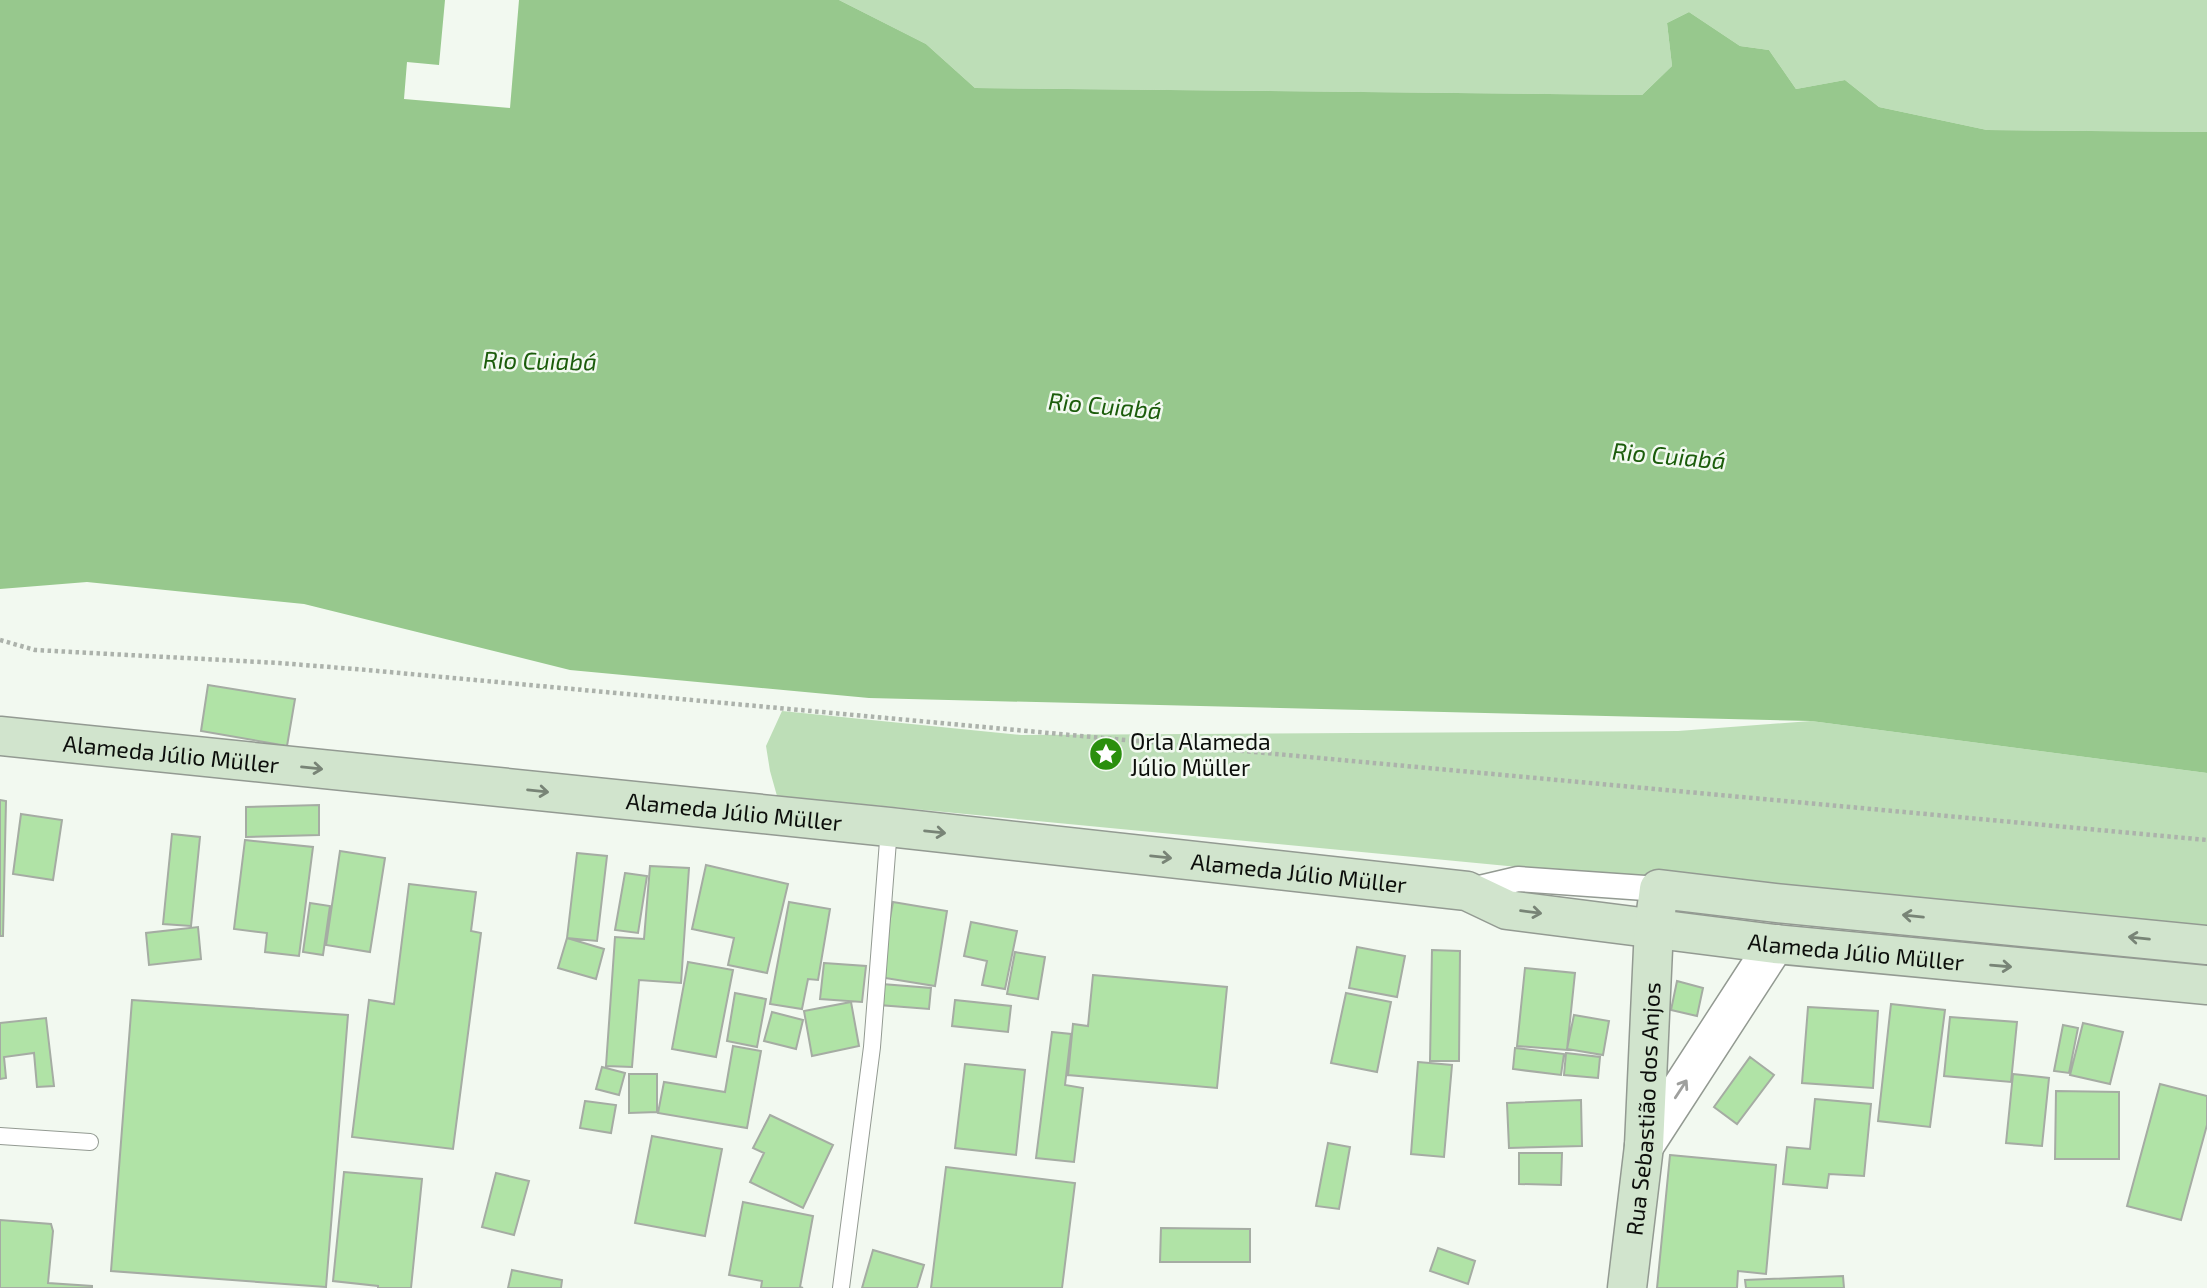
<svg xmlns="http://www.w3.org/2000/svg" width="2207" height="1288" font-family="'Exo 2',sans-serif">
<rect width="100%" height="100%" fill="#f2f9f0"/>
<path fill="#bddeb7" d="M839 0H2207V132L1987 130 1879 107 1845 80 1796 89 1769 50 1740 46 1689 12 1667 23 1672 66 1642 95 975 88 926 44Z
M782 711 1021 735 1678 731 1811 721 2207 773V933L777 796 770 771 766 746Z"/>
<path fill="#97c88d" d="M0 0H839L926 44 975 88 1642 95 1672 66 1667 23 1689 12 1740 46 1769 50 1796 89 1845 80 1879 107 1987 130 2207 132V773L1811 721 869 698 570 670 304 604 87 582 0 589Z"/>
<path fill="#f2f9f0" d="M445 0H519L510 108 404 99 407 62 439 65Z"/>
<path fill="#b0e3a6" stroke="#a5aca3" stroke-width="2" d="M208 685 295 699 287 746 201 731Z
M0 800 6 801 3 936H0Z
M319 805V835L246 837V807Z
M21 814 62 820 53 880 13 874Z
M172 834 200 837 191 926 163 924Z
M245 840 313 847 299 956 265 952 267 933 234 929Z
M340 851 385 858 370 952 326 945Z
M577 853 607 856 597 941 567 938Z
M706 865 788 884 767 973 728 965 734 938 692 929Z
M650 866 689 868 681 983 639 980 632 1067 606 1066 615 937 644 939Z
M625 873 647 876 638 933 615 930Z
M409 884 476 892 471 931 481 933 453 1149 352 1137 369 1000 394 1004Z
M789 902 830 909 818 980 808 979 802 1009 770 1004Z
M893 902 947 911 935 986 879 977Z
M310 903 330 906 323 955 303 952Z
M971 922 1017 931 1005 989 982 985 987 961 964 956Z
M198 927 201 959 149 965 146 933Z
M567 938 604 949 596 979 558 968Z
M1357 947 1405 956 1397 997 1349 988Z
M1432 950 1460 951 1459 1061H1430Z
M1015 952 1045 957 1038 999 1007 994Z
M688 962 733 970 716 1057 672 1049Z
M824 963 866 966 862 1002 820 999Z
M1525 968 1575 973 1567 1050 1517 1046Z
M1093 975 1227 987 1217 1088 1068 1075 1073 1024 1088 1026Z
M1677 981 1703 988 1697 1016 1671 1010Z
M882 984 931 988 929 1009 879 1005Z
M735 993 766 999 757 1047 727 1041Z
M1346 993 1391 1002 1377 1072 1331 1063Z
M132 1000 348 1015 326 1287 111 1271Z
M955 1000 1011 1006 1008 1032 952 1026Z
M851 1002 859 1046 812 1056 804 1011Z
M1891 1004 1945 1010 1930 1127 1878 1121Z
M1808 1007 1878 1011 1873 1088 1802 1083Z
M772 1012 803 1020 796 1049 764 1041Z
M1574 1015 1609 1021 1603 1055 1567 1049Z
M1950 1017 2017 1022 2011 1082 1944 1076Z
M46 1018 54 1086 37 1087 34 1053 4 1057 6 1078 0 1079V1023Z
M2083 1023 2123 1032 2110 1084 2070 1075Z
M2063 1025 2078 1028 2069 1073 2054 1071Z
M1052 1032 1071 1034 1065 1085 1083 1088 1074 1162 1036 1158Z
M733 1046 761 1051 747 1128 658 1113 664 1082 725 1092Z
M1515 1048 1564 1054 1561 1075 1513 1069Z
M1566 1053 1600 1057 1598 1078 1564 1075Z
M1750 1057 1774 1075 1737 1124 1714 1107Z
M1418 1062 1452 1065 1444 1157 1411 1154Z
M965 1064 1025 1070 1016 1155 955 1148Z
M602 1067 625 1073 619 1095 596 1089Z
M629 1074H657V1112L629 1113Z
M2013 1074 2049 1078 2042 1146 2006 1143Z
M2160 1084 2207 1096V1125L2181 1220 2127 1206Z
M2056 1091 2119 1092V1159H2055Z
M1815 1099 1871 1104 1864 1176 1829 1174 1827 1188 1783 1184 1787 1147 1810 1149Z
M1581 1100 1582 1146 1509 1148 1507 1103Z
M585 1101 616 1105 611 1133 580 1128Z
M770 1115 833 1145 803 1208 750 1182 764 1153 753 1148Z
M652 1136 722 1149 705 1236 635 1223Z
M1328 1143 1350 1147 1339 1209 1316 1206Z
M1519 1153H1562L1561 1185 1519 1184Z
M1670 1155 1776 1165 1766 1274 1738 1271 1737 1288H1657Z
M946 1167 1075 1183 1062 1288H931Z
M344 1172 422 1179 411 1288H378V1286L333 1281Z
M496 1173 529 1181 514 1235 482 1227Z
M743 1202 813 1216 800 1287 803 1288H761L762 1281 729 1275Z
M0 1220 51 1224 53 1231 48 1283 92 1286V1288H0Z
M1161 1228 1250 1229V1262H1160Z
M1438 1248 1475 1261 1468 1284 1430 1271Z
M873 1250 924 1265 917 1288H862Z
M512 1270 562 1280 561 1288H508Z
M1843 1276 1844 1288H1746L1745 1280Z"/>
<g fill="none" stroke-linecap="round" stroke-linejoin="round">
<g stroke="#939a92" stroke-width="18">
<path id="service" d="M0 1136 90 1142
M841 1288 872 1047 889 828"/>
</g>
<g stroke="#939a92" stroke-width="27">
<path id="pedestrian" d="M1467 891 1518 879 1659 889"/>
</g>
<g stroke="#939a92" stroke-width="41">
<path id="tertiary" d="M1644 1146 1775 944"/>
</g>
<g stroke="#939a92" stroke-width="41">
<g id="secondary">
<path id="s1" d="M0 736 889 827 1467 891 1507 910 1775 944 2207 985"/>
<path id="s2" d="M1627 1288 1644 1146 1654 927 1659 889 1776 903 2207 945"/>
</g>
</g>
<path stroke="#acb2ab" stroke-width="4.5" stroke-dasharray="3.5 3.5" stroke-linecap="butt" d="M0 640 35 650 279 663 367 670 2207 840"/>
<use href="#service" stroke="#fff" stroke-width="16"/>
<use href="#pedestrian" stroke="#fff" stroke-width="24"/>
<use href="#tertiary" stroke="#fff" stroke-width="38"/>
<use href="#secondary" stroke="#d1e4cd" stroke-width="38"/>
</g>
<defs><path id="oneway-shaft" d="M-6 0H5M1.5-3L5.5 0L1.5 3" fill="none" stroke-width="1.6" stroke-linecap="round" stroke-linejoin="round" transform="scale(1.75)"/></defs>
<g stroke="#788476">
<use href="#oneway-shaft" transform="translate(312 768) rotate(6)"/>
<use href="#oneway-shaft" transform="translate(538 791) rotate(6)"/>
<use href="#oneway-shaft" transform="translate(935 832) rotate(6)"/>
<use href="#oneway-shaft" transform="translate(1161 857) rotate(6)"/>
<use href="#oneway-shaft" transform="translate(1531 912) rotate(7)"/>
<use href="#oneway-shaft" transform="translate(1913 916) rotate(-174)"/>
<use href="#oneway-shaft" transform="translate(2139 938) rotate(-174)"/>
<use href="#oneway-shaft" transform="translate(2001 966) rotate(5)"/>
</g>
<use stroke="#9e9f9d" href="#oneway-shaft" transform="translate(1681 1089) rotate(-57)"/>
<defs>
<g id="sight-disc" transform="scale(1.75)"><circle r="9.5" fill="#2a8f0d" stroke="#f2f9f0"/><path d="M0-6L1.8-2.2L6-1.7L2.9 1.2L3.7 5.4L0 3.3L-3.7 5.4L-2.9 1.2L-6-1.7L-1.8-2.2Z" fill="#fff"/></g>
</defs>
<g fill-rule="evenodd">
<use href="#sight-disc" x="1106" y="754"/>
</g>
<g text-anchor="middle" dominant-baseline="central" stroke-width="5" stroke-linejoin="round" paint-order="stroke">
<g font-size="23" fill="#0c0e0b" stroke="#f2f9f0" text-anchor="start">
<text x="1130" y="741">Orla Alameda<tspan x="1130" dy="26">Júlio Müller</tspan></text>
</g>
<g font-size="23" fill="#0c0e0b" stroke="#f2f9f0">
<text stroke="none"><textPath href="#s1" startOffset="172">Alameda Júlio Müller</textPath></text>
<text stroke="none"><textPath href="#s1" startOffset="738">Alameda Júlio Müller</textPath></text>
<text stroke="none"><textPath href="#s1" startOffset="1306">Alameda Júlio Müller</textPath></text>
<text stroke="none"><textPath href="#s1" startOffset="1871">Alameda Júlio Müller</textPath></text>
<text stroke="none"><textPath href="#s2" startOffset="180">Rua Sebastião dos Anjos</textPath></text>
</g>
<g font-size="24" font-style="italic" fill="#1b5c0b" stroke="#f2f9f0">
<text transform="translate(540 360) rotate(1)">Rio Cuiabá</text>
<text transform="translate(1105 405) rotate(5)">Rio Cuiabá</text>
<text transform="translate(1669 455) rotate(5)">Rio Cuiabá</text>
</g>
</g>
</svg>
